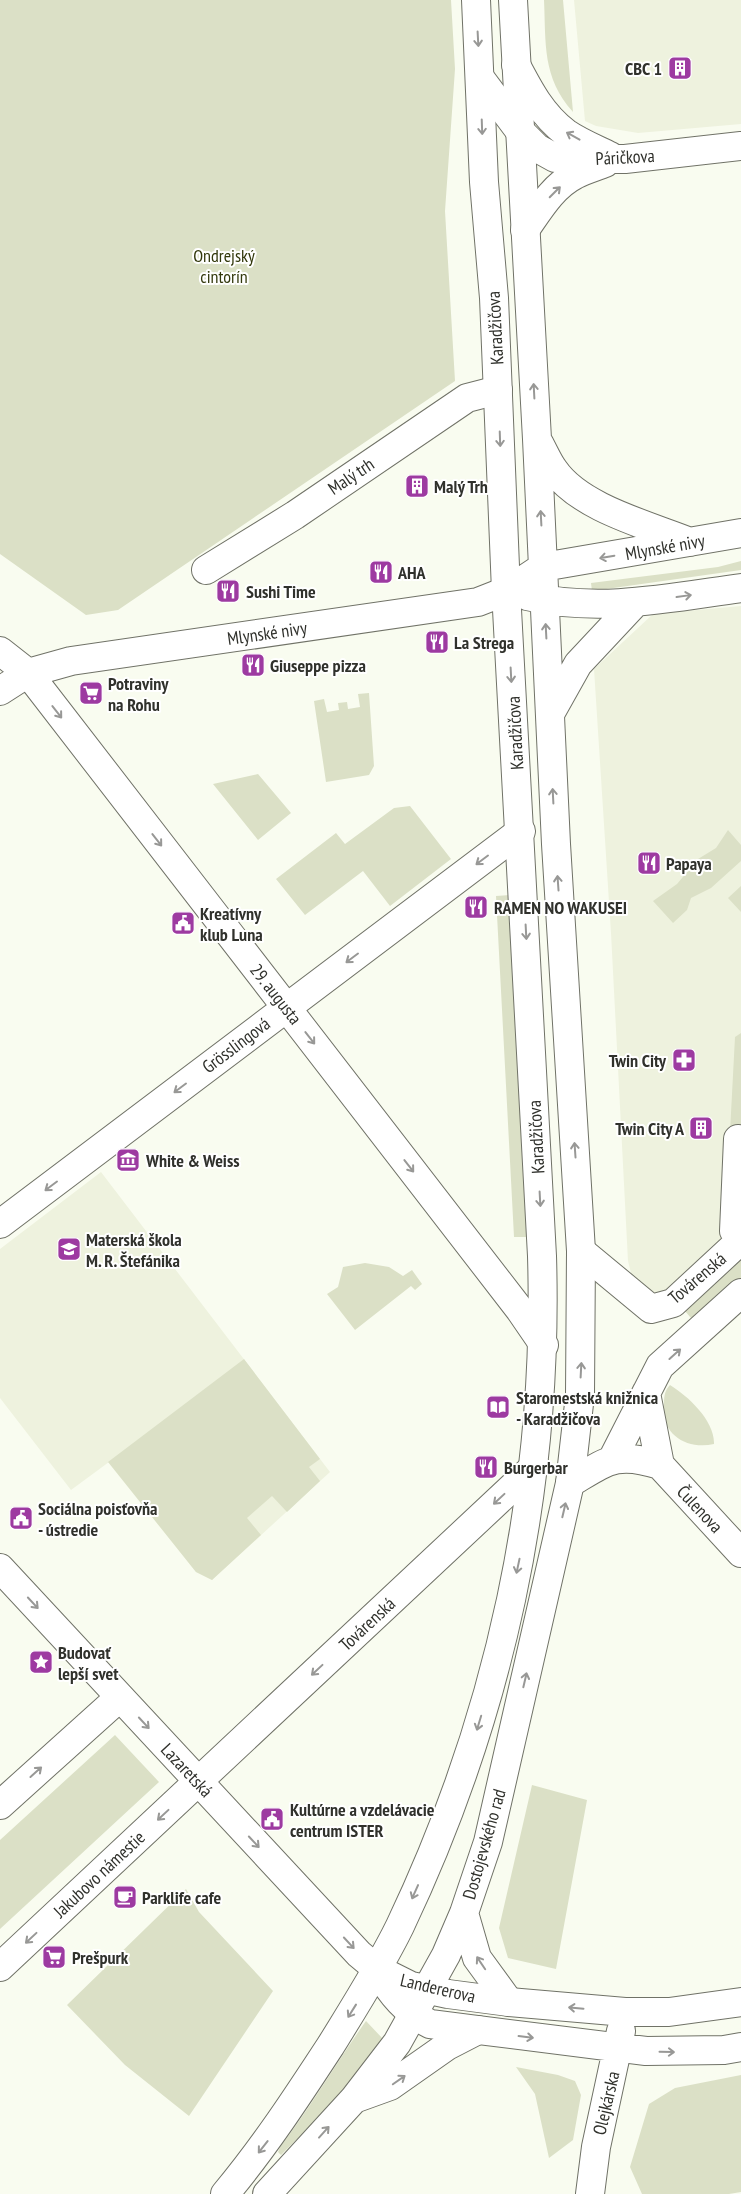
<svg xmlns="http://www.w3.org/2000/svg" width="741" height="2194" font-family="'PT Sans Narrow',sans-serif">
<rect width="100%" height="100%" fill="#f9fcf0"/>
<path fill="#eef2de" d="M574 0H741V124L638 133 596 126 585 121Z
M741 606V1230L660 1299 634 1285 628 1261 611 933 594 669 653 614Z
M101 1172 330 1472 212 1580 196 1572 109 1462 71 1490 0 1398V1249Z"/>
<path fill="#dbe0c6" d="M0 0H451L455 69 445 211 455 381 118 610 86 615 0 554Z
M544 0H563L573 112C542 77 546 44 544 0Z
M741 561V570L592 591 591 583 718 567Z
M369 693 374 766 369 775 326 782 314 701 324 699 327 712 339 710 338 703 347 702 348 709 360 707 358 694Z
M258 774 291 813 258 840 213 784Z
M410 806 451 859 390 906 363 871 305 915 276 879 336 833 345 844 394 808Z
M728 830 741 845V861L711 888 691 898 687 910 673 923 653 901 677 884 698 859 716 848Z
M741 886V912L728 898Z
M511 895 531 1237H514L496 896Z
M741 1033V1133L730 1132 735 1037Z
M741 1252V1282L696 1324 685 1311 703 1286Z
M365 1263 389 1267 403 1276 412 1270 422 1284 415 1290 411 1286 355 1330 327 1294 338 1287 343 1267Z
M244 1359 320 1459 309 1467 320 1481 287 1512 272 1496 247 1518 261 1535 212 1580 196 1572 108 1462Z
M670 1385C688 1396 715 1421 714 1444 686 1450 660 1434 664 1403 664 1396 665 1390 670 1385Z
M115 1735 159 1782 0 1929V1840Z
M532 1785 587 1800 556 1969 508 1958 499 1928Z
M186 1889 199 1912 273 1991 189 2116 125 2065 67 2005Z
M366 2021 384 2040 337 2099 281 2155 278 2152 280 2147C311 2107 336 2063 366 2021Z
M516 2067 558 2075 575 2081 581 2095 573 2140 549 2158 535 2094Z
M741 2075V2192L729 2194H642L630 2167 649 2104 675 2088Z"/>
<g fill="none" stroke-linecap="round" stroke-linejoin="round">
<g stroke="#707267" stroke-width="30">
<path id="minor" d="M516 65C529 90 542 115 566 133 579 142 596 149 610 156
M480 78 519 130 537 148 555 158 625 159 741 146
M525 230C539 210 553 186 575 175 584 170 595 167 605 163
M206 570 295 515 467 398 498 390
M0 651 28 673 520 1310 544 1345
M0 691 28 673 71 661 478 602 506 591
M0 1224 521 831
M734 1231 738 1139
M581 1251 651 1309 673 1303 741 1240
M646 1393 660 1465
M613 1458 660 1366 741 1293
M570 1483C607 1461 616 1451 660 1465L741 1553
M0 1568 359 1954 377 1969 411 1986 448 1994 509 2002 625 2012H669L741 2002
M0 1805 120 1697
M0 1967 535 1466
M378 1971C391 1994 406 2012 430 2024L646 2051 724 2050 741 2047
M590 2194 596 2147 621 2031"/>
</g>
<g stroke="#707267" stroke-width="30">
<path id="major" d="M539 443C544 452 548 462 554 470 580 508 648 525 690 542
M528 577 543 567 741 533
M527 596C599 613 669 598 741 588
M550 714 578 664 636 602
M464 1913 477 1958 509 2002
M354 2099 390 2086 447 2046 478 2030
M225 2194C265 2146 297 2097 331 2045 355 2006 380 1967 400 1926 500 1716 549 1488 542 1256L506 591 494 298 484 182 476 0
M267 2194 354 2099 397 2043 446 1955 464 1913 488 1842 570 1483 580 1395 581 1251 556 844 537 439 513 0"/>
</g>
<use href="#minor" stroke="#fff" stroke-width="28"/>
<use href="#major" stroke="#fff" stroke-width="28"/>
</g>
<defs><path id="oneway-shaft" d="M-6 0H5M1.5-3L5.5 0L1.5 3" fill="none" stroke-width="1.6" stroke-linecap="round" stroke-linejoin="round" transform="scale(1.25)"/></defs>
<g stroke="#989896">
<use href="#oneway-shaft" transform="translate(478 39) rotate(87)"/>
<use href="#oneway-shaft" transform="translate(482 127) rotate(88)"/>
<use href="#oneway-shaft" transform="translate(573 136) rotate(-151)"/>
<use href="#oneway-shaft" transform="translate(555 192) rotate(-45)"/>
<use href="#oneway-shaft" transform="translate(534 391) rotate(-93)"/>
<use href="#oneway-shaft" transform="translate(500 439) rotate(88)"/>
<use href="#oneway-shaft" transform="translate(541 518) rotate(-93)"/>
<use href="#oneway-shaft" transform="translate(607 557) rotate(170)"/>
<use href="#oneway-shaft" transform="translate(684 596) rotate(-8)"/>
<use href="#oneway-shaft" transform="translate(546 631) rotate(-93)"/>
<use href="#oneway-shaft" transform="translate(511 675) rotate(87)"/>
<use href="#oneway-shaft" transform="translate(57 712) rotate(52)"/>
<use href="#oneway-shaft" transform="translate(553 796) rotate(-93)"/>
<use href="#oneway-shaft" transform="translate(157 840) rotate(52)"/>
<use href="#oneway-shaft" transform="translate(482 860) rotate(143)"/>
<use href="#oneway-shaft" transform="translate(558 883) rotate(-94)"/>
<use href="#oneway-shaft" transform="translate(526 932) rotate(87)"/>
<use href="#oneway-shaft" transform="translate(352 958) rotate(143)"/>
<use href="#oneway-shaft" transform="translate(310 1038) rotate(52)"/>
<use href="#oneway-shaft" transform="translate(180 1088) rotate(143)"/>
<use href="#oneway-shaft" transform="translate(575 1150) rotate(-94)"/>
<use href="#oneway-shaft" transform="translate(409 1166) rotate(52)"/>
<use href="#oneway-shaft" transform="translate(51 1186) rotate(143)"/>
<use href="#oneway-shaft" transform="translate(540 1199) rotate(87)"/>
<use href="#oneway-shaft" transform="translate(675 1354) rotate(-42)"/>
<use href="#oneway-shaft" transform="translate(581 1370) rotate(-87)"/>
<use href="#oneway-shaft" transform="translate(499 1499) rotate(137)"/>
<use href="#oneway-shaft" transform="translate(564 1510) rotate(-77)"/>
<use href="#oneway-shaft" transform="translate(518 1566) rotate(102)"/>
<use href="#oneway-shaft" transform="translate(33 1603) rotate(47)"/>
<use href="#oneway-shaft" transform="translate(317 1670) rotate(137)"/>
<use href="#oneway-shaft" transform="translate(525 1680) rotate(-77)"/>
<use href="#oneway-shaft" transform="translate(144 1723) rotate(47)"/>
<use href="#oneway-shaft" transform="translate(479 1723) rotate(107)"/>
<use href="#oneway-shaft" transform="translate(36 1772) rotate(-42)"/>
<use href="#oneway-shaft" transform="translate(163 1815) rotate(137)"/>
<use href="#oneway-shaft" transform="translate(254 1842) rotate(47)"/>
<use href="#oneway-shaft" transform="translate(415 1892) rotate(114)"/>
<use href="#oneway-shaft" transform="translate(31 1938) rotate(137)"/>
<use href="#oneway-shaft" transform="translate(349 1943) rotate(47)"/>
<use href="#oneway-shaft" transform="translate(481 1963) rotate(-124)"/>
<use href="#oneway-shaft" transform="translate(576 2008) rotate(-175)"/>
<use href="#oneway-shaft" transform="translate(352 2011) rotate(122)"/>
<use href="#oneway-shaft" transform="translate(526 2037) rotate(7)"/>
<use href="#oneway-shaft" transform="translate(667 2052) rotate(1)"/>
<use href="#oneway-shaft" transform="translate(399 2080) rotate(-35)"/>
<use href="#oneway-shaft" transform="translate(324 2132) rotate(-48)"/>
<use href="#oneway-shaft" transform="translate(263 2147) rotate(128)"/>
</g>
<defs>
<g id="building-square" transform="scale(1.25)"><rect x="-9" y="-9" width="18" height="18" rx="4" fill="#9d3aa1" stroke="#fff"/><path d="M-4-6H4V6H1V3H-1V6H-4ZM-2.5-4.3h1.7v1.8h-1.7ZM.8-4.3h1.7v1.8H.8ZM-2.5-1h1.7V.8h-1.7ZM.8-1h1.7V.8H.8Z" fill="#fff"/></g>
<g id="restaurant-square" transform="scale(1.25)"><rect x="-9" y="-9" width="18" height="18" rx="4" fill="#9d3aa1" stroke="#fff"/><path d="M-5-6h1v4h1v-4h1v4h1v-4h1v5L-1.5 .5V6h-2V.5L-5-1ZM5-6V6H3V1.5H1.5Q1.5-4 5-6Z" fill="#fff"/></g>
<g id="supermarket-square" transform="scale(1.25)"><rect x="-9" y="-9" width="18" height="18" rx="4" fill="#9d3aa1" stroke="#fff"/><path d="M-6-5.5h2.5l.6 2H6L4.5 2H-2.5L-4.4-4H-6ZM-1.5 3.2a1.3 1.3 0 1 0 .1 0ZM3 3.2a1.3 1.3 0 1 0 .1 0Z" fill="#fff"/></g>
<g id="civic-square" transform="scale(1.25)"><rect x="-9" y="-9" width="18" height="18" rx="4" fill="#9d3aa1" stroke="#fff"/><path d="M-.6-6.5H3V-4.5H.6V-3L4-1V1h2V6H-6V1h2V-1L-.6-3ZM-1.2 2.5V6h2.4V2.5Z" fill="#fff"/></g>
<g id="pharmacy-square" transform="scale(1.25)"><rect x="-9" y="-9" width="18" height="18" rx="4" fill="#9d3aa1" stroke="#fff"/><path d="M-2-6h4v4h4v4h-4v4h-4v-4h-4v-4h4Z" fill="#fff"/></g>
<g id="museum-square" transform="scale(1.25)"><rect x="-9" y="-9" width="18" height="18" rx="4" fill="#9d3aa1" stroke="#fff"/><path d="M0-6L6-3V-2H-6V-3ZM-5-1h2V3h-2ZM-1-1h2V3h-2ZM3-1h2V3H3ZM-6 4H6V6H-6Z" fill="#fff"/></g>
<g id="school-square" transform="scale(1.25)"><rect x="-9" y="-9" width="18" height="18" rx="4" fill="#9d3aa1" stroke="#fff"/><path d="M0-5L7-2L0 1L-7-2ZM-4 1L0 2.5L4 1V4Q0 6-4 4Z" fill="#fff"/></g>
<g id="library-square" transform="scale(1.25)"><rect x="-9" y="-9" width="18" height="18" rx="4" fill="#9d3aa1" stroke="#fff"/><path d="M-6-4Q-3-5.5-.7-3.5V5Q-3 3-6 4ZM6-4Q3-5.5 .7-3.5V5Q3 3 6 4Z" fill="#fff"/></g>
<g id="sight-square" transform="scale(1.25)"><rect x="-9" y="-9" width="18" height="18" rx="4" fill="#9d3aa1" stroke="#fff"/><path d="M0-6L1.8-2.2L6-1.7L2.9 1.2L3.7 5.4L0 3.3L-3.7 5.4L-2.9 1.2L-6-1.7L-1.8-2.2Z" fill="#fff"/></g>
<g id="cafe-square" transform="scale(1.25)"><rect x="-9" y="-9" width="18" height="18" rx="4" fill="#9d3aa1" stroke="#fff"/><path d="M-5.5-4.5H6V0H3Q3 3.5 0 3.5H-2.5Q-5.5 3.5-5.5 0ZM3-3.2v2h1.7v-2ZM-6 4.5H4V6H-6Z" fill="#fff"/></g>
</defs>
<g fill-rule="evenodd">
<use href="#building-square" x="680" y="68"/>
<use href="#building-square" x="417" y="486"/>
<use href="#restaurant-square" x="381" y="572"/>
<use href="#restaurant-square" x="228" y="591"/>
<use href="#restaurant-square" x="437" y="642"/>
<use href="#restaurant-square" x="253" y="665"/>
<use href="#supermarket-square" x="91" y="693"/>
<use href="#restaurant-square" x="649" y="863"/>
<use href="#restaurant-square" x="476" y="907"/>
<use href="#civic-square" x="183" y="923"/>
<use href="#pharmacy-square" x="684" y="1060"/>
<use href="#building-square" x="701" y="1128"/>
<use href="#museum-square" x="128" y="1160"/>
<use href="#school-square" x="69" y="1249"/>
<use href="#library-square" x="498" y="1407"/>
<use href="#restaurant-square" x="486" y="1467"/>
<use href="#civic-square" x="21" y="1518"/>
<use href="#sight-square" x="41" y="1662"/>
<use href="#civic-square" x="272" y="1819"/>
<use href="#cafe-square" x="125" y="1897"/>
<use href="#supermarket-square" x="54" y="1957"/>
</g>
<g text-anchor="middle" dominant-baseline="central" stroke-width="4" stroke-linejoin="round" paint-order="stroke">
<g font-size="18" font-weight="bold" fill="#30312c" stroke="#fff" text-anchor="start">
<text x="662" y="68" text-anchor="end">CBC 1</text>
<text x="434" y="486">Malý Trh</text>
<text x="398" y="572">AHA</text>
<text x="246" y="591">Sushi Time</text>
<text x="454" y="642">La Strega</text>
<text x="270" y="665">Giuseppe pizza</text>
<text x="108" y="683">Potraviny<tspan x="108" dy="21">na Rohu</tspan></text>
<text x="666" y="863">Papaya</text>
<text x="494" y="907">RAMEN NO WAKUSEI</text>
<text x="200" y="913">Kreatívny<tspan x="200" dy="21">klub Luna</tspan></text>
<text x="666" y="1060" text-anchor="end">Twin City</text>
<text x="684" y="1128" text-anchor="end">Twin City A</text>
<text x="146" y="1160">White &amp; Weiss</text>
<text x="86" y="1239">Materská škola<tspan x="86" dy="21">M. R. Štefánika</tspan></text>
<text x="516" y="1397">Staromestská knižnica<tspan x="516" dy="21">- Karadžičova</tspan></text>
<text x="504" y="1467">Burgerbar</text>
<text x="38" y="1508">Sociálna poisťovňa<tspan x="38" dy="21">- ústredie</tspan></text>
<text x="58" y="1652">Budovať<tspan x="58" dy="21">lepší svet</tspan></text>
<text x="290" y="1809">Kultúrne a vzdelávacie<tspan x="290" dy="21">centrum ISTER</tspan></text>
<text x="142" y="1897">Parklife cafe</text>
<text x="72" y="1957">Prešpurk</text>
</g>
<g font-size="18" fill="#30312c" stroke="#fff">
<text transform="translate(625 157) rotate(-3)">Páričkova</text>
<text transform="translate(495 328) rotate(-93)">Karadžičova</text>
<text transform="translate(351 476) rotate(-34)">Malý trh</text>
<text transform="translate(665 547) rotate(-10)">Mlynské nivy</text>
<text transform="translate(267 633) rotate(-8)">Mlynské nivy</text>
<text transform="translate(515 733) rotate(-93)">Karadžičova</text>
<text transform="translate(276 994) rotate(52)">29. augusta</text>
<text transform="translate(236 1045) rotate(-37)">Grösslingová</text>
<text transform="translate(536 1137) rotate(-93)">Karadžičova</text>
<text transform="translate(697 1278) rotate(-40)">Továrenská</text>
<text transform="translate(700 1509) rotate(47)">Čulenova</text>
<text transform="translate(367 1624) rotate(-43)">Továrenská</text>
<text transform="translate(187 1770) rotate(47)">Lazaretská</text>
<text transform="translate(484 1844) rotate(-74)">Dostojevského rad</text>
<text transform="translate(99 1874) rotate(-43)">Jakubovo námestie</text>
<text transform="translate(438 1988) rotate(13)">Landererova</text>
<text transform="translate(606 2103) rotate(-77)">Olejkárska</text>
</g>
<g font-size="18" fill="#32380b" stroke="#fff">
<text x="224" y="255">Ondrejský<tspan x="224" dy="21">cintorín</tspan></text>
</g>
</g>
</svg>
